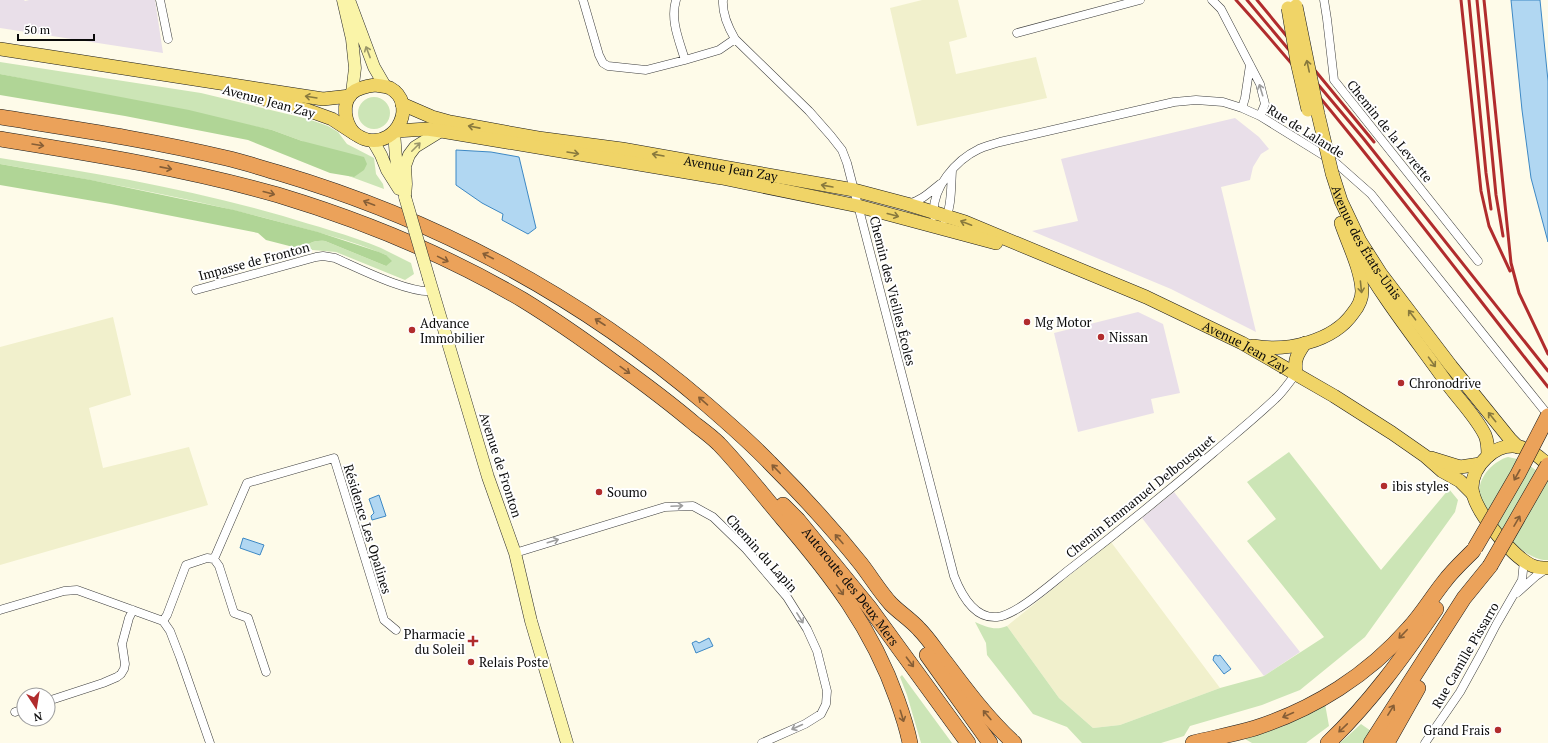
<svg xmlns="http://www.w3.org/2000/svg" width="1548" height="743" font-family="'PT Serif',serif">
<rect width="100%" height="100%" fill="#fefbe9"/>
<path fill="#e9dfe9" d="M0 0H24L25 1 29 0H155L163 53 0 28Z
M1235 118 1259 137 1269 149 1261 154 1253 167 1250 180 1221 187 1256 332 1171 289 1032 231 1078 221 1061 159Z
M1138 312 1163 324 1180 393 1151 399 1154 413 1078 432 1054 333Z
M1174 492 1300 652 1264 676 1142 518Z"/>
<path fill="#f1f0cc" d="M922 0H958L967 37 949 42 956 74 1036 57 1047 98 917 126 890 8Z
M113 317 131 395 89 408 103 468 189 447 208 505 0 565V347Z
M1111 542 1220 688 1120 725 1093 728 1059 698 1007 626Z"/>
<path fill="#cce5b6" d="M0 62 201 93 308 119 328 126 338 132 347 144 374 158 376 174 383 184 384 189 346 175 354 177 302 141 272 130 0 74Z
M358 113a16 16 0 1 1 32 0a16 16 0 1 1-32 0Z
M0 158C95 173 190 189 283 216 315 226 350 235 381 248 391 253 401 258 411 263L414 274 405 280 336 252 301 249C309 243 314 240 325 241L386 266V255C351 240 313 231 276 221 186 197 92 180 0 164Z
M1289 452 1381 570 1449 489 1458 500 1455 512 1365 637 1300 690 1262 705 1190 726 1184 736 1161 743H1082L1067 727 1033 714 987 655 986 643 975 622C987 627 995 631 1007 626L1059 698 1093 728 1120 725 1220 688 1264 676 1324 637 1247 541 1276 519 1247 482Z
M1508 457 1522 460 1548 479V560C1524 562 1485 518 1480 496 1476 479 1493 461 1508 457Z
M902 675 952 743H921L907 695 900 677Z
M1325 704 1329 726 1306 743H1252L1245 739 1284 726Z
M1361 724 1371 731 1364 743H1340Z"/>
<path fill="#b0d596" d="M0 74 189 110 272 130 302 141 364 157 367 164 364 170 354 177 330 173 248 140 125 116 0 95Z
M0 164 91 180 234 210 318 232 379 252 386 255 392 261 386 266 325 241C314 240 309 243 301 249L266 240 258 233 111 204 0 185Z"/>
<path fill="#b1d7f2" stroke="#3d88c4" d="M1511 0H1540L1548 81V242L1531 178 1522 110Z
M456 150 491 152 519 157 536 228 528 234 502 220 503 214 482 203 456 185Z
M379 495 386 516 372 520 371 516 374 513 369 499Z
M243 538 264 545 260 555 240 548Z
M709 638 713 646 696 653 692 643 696 641 699 643Z
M1216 655 1218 656 1220 655 1231 669 1224 674 1213 660 1214 656Z"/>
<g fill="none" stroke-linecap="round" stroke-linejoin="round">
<g stroke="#3d3d3d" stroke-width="9">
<path id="street" d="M160 0 168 39
M583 0 599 55 603 63 608 66 646 70 685 60 719 50 735 39
M676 0C670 20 679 40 685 60
M723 0C722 14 728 27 735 39L809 111 831 136 842 150 847 163 954 576C961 594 974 619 997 617 1017 615 1053 582 1070 569 1118 532 1166 493 1213 453 1234 435 1255 418 1275 399 1283 392 1289 382 1296 374
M1212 0 1221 9 1260 84 1265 104 1260 116
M1324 0 1327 19 1334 80 1478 261
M1017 33 1140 0
M1242 108 1245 98 1250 65
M908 204C921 201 930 192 940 184
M934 216C931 188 956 160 979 149 986 146 993 144 1000 142L1174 102 1196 100 1223 102 1242 108 1260 116 1336 163 1371 194 1548 415
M944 219C952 212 951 182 952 171
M196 290 316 257 323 256 335 258C358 268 409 294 433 291
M515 553 665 507 693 506 713 517 746 549 787 597 807 629 817 651 827 691 826 704 821 714 805 724 762 743
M214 559 247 483 334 458 384 620 396 630
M1517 593 1536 576 1546 569
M0 610 64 591 77 590 163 621 170 631 180 657 210 743
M163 621 167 615 186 565 207 558 214 559 219 566 234 613 248 618 266 672
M48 701 103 683 117 677 121 674 124 669 125 664 122 644 129 618 133 610
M15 712 24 709
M1425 743 1460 692 1482 652 1496 625 1522 580 1524 561"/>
</g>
<g stroke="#2c2c2c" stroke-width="13">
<path id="secondary" d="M343 0 352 39 355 68 352 93
M349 0 374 67 385 86
M394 132 396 158 400 178
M373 141 381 155 387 170 399 189
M405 197 406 184 405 166 409 155 415 147 441 131
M429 279 488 477 515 553 531 621 567 743"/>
</g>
<g stroke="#1b1b1b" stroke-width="14">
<g id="primary">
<path d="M0 49 323 99 350 96"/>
<path d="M375 85C380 86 385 86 390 88 417 103 398 146 368 140 363 139 358 136 354 133 345 123 341 104 352 93 358 88 367 86 375 85Z"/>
<path d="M240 93 307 110 332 119 355 134"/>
<path id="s1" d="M402 104 432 117 450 122 538 138 622 149 854 190 907 204 965 222 1146 297 1242 343 1334 396 1392 433 1425 456 1442 471 1460 481 1473 494"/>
<path d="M396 131 427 129 441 131 722 178 858 206 996 243"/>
<path id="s2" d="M1332 173 1341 201 1360 241 1381 274 1451 366 1510 439 1518 447"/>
<path d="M1357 252C1383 299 1418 342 1449 386 1461 402 1476 417 1485 435 1488 442 1488 449 1488 456"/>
<path d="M1253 346C1286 352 1333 342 1353 313 1358 307 1362 299 1362 291 1361 269 1348 244 1341 223"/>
<path d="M1296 374C1294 359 1297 355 1305 343"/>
<path d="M1431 458 1460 467 1480 464"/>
<path d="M1548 465C1540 457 1531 450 1520 447 1496 441 1472 466 1472 488 1473 510 1513 558 1533 566 1538 568 1543 568 1548 568"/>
</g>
</g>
<g stroke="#1b1b1b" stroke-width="16">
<g id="highway">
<path d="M0 117C75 129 151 140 226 158 244 162 261 168 279 173 437 220 581 297 706 404 728 423 750 442 770 463 802 495 833 529 861 564 871 577 880 592 891 604 900 613 911 620 919 629 929 639 937 652 946 663 967 691 988 719 1014 743"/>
<path d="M0 139C93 154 187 169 278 195 361 220 448 256 523 300 554 319 584 340 614 362 642 382 670 403 696 425 704 431 712 437 719 444 741 467 762 494 783 519 831 575 872 628 897 699 902 713 907 728 910 743"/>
<path id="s3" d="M783 505 798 520 869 607 968 743"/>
<path d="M927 655 990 743"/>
<path d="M1193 743C1213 738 1235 734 1255 728 1314 709 1368 675 1409 628 1422 614 1432 597 1444 582 1452 571 1463 561 1473 551"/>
<path d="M1328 743C1370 703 1403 657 1436 609"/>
<path d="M1371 743 1464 598 1490 566"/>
<path d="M1387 743 1418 688"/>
</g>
</g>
<use href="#street" stroke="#fff" stroke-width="8"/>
<use href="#secondary" stroke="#faf4a8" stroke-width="12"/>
<use href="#primary" stroke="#f0d467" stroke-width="13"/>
<use href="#highway" stroke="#eba25a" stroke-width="15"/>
<path stroke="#b12c2d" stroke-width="3" d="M1236 0C1347 123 1445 257 1548 387
M1247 0 1363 138 1548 371
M1257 0 1374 142
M1461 0 1481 191 1489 226 1510 271
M1469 0 1486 173 1491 209
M1477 0 1496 195 1503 236
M1484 0 1511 263 1519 293 1548 354"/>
<g stroke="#2c2c2c" stroke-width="13" stroke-linecap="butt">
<path id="secondary-bridge" d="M405 197 429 279"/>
</g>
<g stroke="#1b1b1b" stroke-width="14" stroke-linecap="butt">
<path id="primary-bridge" d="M1296 6 1318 114 1332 173
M1288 8 1297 62 1308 110"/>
</g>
<g stroke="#1b1b1b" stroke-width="16" stroke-linecap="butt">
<path id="highway-bridge" d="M1475 548 1518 474 1548 416
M1490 566 1548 465"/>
</g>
<use href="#secondary-bridge" stroke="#faf4a8" stroke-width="12"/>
<use href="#primary-bridge" stroke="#f0d467" stroke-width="13"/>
<use href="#highway-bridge" stroke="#eba25a" stroke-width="15"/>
</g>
<defs><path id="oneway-shaft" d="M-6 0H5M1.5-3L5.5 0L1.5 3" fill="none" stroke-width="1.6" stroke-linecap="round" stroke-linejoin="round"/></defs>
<g stroke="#9a9669">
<use href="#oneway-shaft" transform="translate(368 52) rotate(-111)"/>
<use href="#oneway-shaft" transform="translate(416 147) rotate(-45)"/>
</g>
<g stroke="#88793d">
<use href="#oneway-shaft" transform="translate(1308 66) rotate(-102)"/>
<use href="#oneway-shaft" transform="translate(311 97) rotate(-171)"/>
<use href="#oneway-shaft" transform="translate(474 127) rotate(-169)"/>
<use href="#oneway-shaft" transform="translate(573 153) rotate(9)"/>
<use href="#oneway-shaft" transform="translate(658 155) rotate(-170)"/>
<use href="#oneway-shaft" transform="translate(827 186) rotate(-170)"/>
<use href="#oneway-shaft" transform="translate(893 215) rotate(15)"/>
<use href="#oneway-shaft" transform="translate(966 223) rotate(-159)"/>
<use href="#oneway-shaft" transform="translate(1361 287) rotate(84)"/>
<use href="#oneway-shaft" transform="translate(1412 315) rotate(-127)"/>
<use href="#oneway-shaft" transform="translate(1432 362) rotate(54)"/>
<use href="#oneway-shaft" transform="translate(1492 417) rotate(-129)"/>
</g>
<g stroke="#9d9d9d">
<use href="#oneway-shaft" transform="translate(1261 90) rotate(-107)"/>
<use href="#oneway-shaft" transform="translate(677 506) rotate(-3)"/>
<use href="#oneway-shaft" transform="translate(553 541) rotate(-17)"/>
<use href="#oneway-shaft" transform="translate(800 618) rotate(58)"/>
<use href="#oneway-shaft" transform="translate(797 727) rotate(156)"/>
</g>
<g stroke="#865e36">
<use href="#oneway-shaft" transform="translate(38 145) rotate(9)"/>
<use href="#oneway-shaft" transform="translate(166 168) rotate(11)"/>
<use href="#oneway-shaft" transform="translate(269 193) rotate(15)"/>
<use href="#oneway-shaft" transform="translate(369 203) rotate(-159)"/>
<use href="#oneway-shaft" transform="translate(488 256) rotate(-153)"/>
<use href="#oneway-shaft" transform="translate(443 259) rotate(26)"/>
<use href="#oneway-shaft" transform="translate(600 322) rotate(-147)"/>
<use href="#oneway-shaft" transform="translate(625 370) rotate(36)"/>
<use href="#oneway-shaft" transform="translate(703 401) rotate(-139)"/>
<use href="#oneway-shaft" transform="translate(776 469) rotate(-134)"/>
<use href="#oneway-shaft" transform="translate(1517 475) rotate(119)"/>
<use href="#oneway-shaft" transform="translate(1517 521) rotate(-60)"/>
<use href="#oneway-shaft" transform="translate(839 539) rotate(-131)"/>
<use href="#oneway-shaft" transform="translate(840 590) rotate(54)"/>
<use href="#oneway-shaft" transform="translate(1403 634) rotate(134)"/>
<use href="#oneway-shaft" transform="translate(910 662) rotate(53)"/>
<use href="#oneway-shaft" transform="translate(1391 710) rotate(-58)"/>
<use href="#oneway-shaft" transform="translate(987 715) rotate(-130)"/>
<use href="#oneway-shaft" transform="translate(1288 715) rotate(156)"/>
<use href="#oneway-shaft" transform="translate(902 716) rotate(73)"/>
<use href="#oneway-shaft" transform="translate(1343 728) rotate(136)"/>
</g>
<g fill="#b12c2d" stroke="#fff" stroke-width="1.5">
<circle cx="1027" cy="322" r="4"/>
<circle cx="412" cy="330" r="4"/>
<circle cx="1101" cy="337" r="4"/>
<circle cx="1401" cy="383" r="4"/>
<circle cx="1384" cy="486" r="4"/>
<circle cx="599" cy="492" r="4"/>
<path d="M471 635h4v4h4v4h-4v4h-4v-4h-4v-4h4z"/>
<circle cx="471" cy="662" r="4"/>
<circle cx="1498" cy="730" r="4"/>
</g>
<g text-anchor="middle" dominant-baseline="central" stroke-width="4" stroke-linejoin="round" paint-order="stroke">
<g font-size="13" fill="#0a0a0a" stroke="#fff">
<text transform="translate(269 101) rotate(15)">Avenue Jean Zay</text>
<text transform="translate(1306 131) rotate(32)">Rue de Lalande</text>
<text transform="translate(1390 131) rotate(51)">Chemin de la Levrette</text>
<text stroke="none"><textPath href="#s1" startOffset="336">Avenue Jean Zay</textPath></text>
<text stroke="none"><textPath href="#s2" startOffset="78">Avenue des États-Unis</textPath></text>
<text transform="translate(254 261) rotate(-15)">Impasse de Fronton</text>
<text transform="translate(893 291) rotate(76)">Chemin des Vieilles Écoles</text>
<text stroke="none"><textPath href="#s1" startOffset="884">Avenue Jean Zay</textPath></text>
<text transform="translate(501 465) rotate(72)">Avenue de Fronton</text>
<text transform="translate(1140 496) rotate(-39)">Chemin Emmanuel Delbousquet</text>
<text transform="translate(368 529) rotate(73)">Résidence Les Opalines</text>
<text transform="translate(762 553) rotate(48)">Chemin du Lapin</text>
<text stroke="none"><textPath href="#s3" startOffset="106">Autoroute des Deux Mers</textPath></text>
<text transform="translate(1465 655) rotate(-60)">Rue Camille Pissarro</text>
</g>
<g font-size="13" fill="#0a0a0a" stroke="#fff" text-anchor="start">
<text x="1035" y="322">Mg Motor</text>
<text x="420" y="323">Advance<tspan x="420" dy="15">Immobilier</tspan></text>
<text x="1109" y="337">Nissan</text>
<text x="1409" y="383">Chronodrive</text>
<text x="1392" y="486">ibis styles</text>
<text x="607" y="492">Soumo</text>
<text x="465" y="634" text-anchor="end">Pharmacie<tspan x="465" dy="15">du Soleil</tspan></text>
<text x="479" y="662">Relais Poste</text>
<text x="1490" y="730" text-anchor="end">Grand Frais</text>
</g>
</g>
<g transform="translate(36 707) rotate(168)"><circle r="19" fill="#ffffff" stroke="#9d9d9d"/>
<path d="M0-3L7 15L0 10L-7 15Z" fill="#b12c2d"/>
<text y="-6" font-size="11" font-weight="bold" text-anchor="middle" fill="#0a0a0a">N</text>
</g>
<path d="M18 34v6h76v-6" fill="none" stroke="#0a0a0a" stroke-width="2"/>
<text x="24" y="34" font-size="12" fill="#0a0a0a" stroke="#ffffff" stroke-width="3" paint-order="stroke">50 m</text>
</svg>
